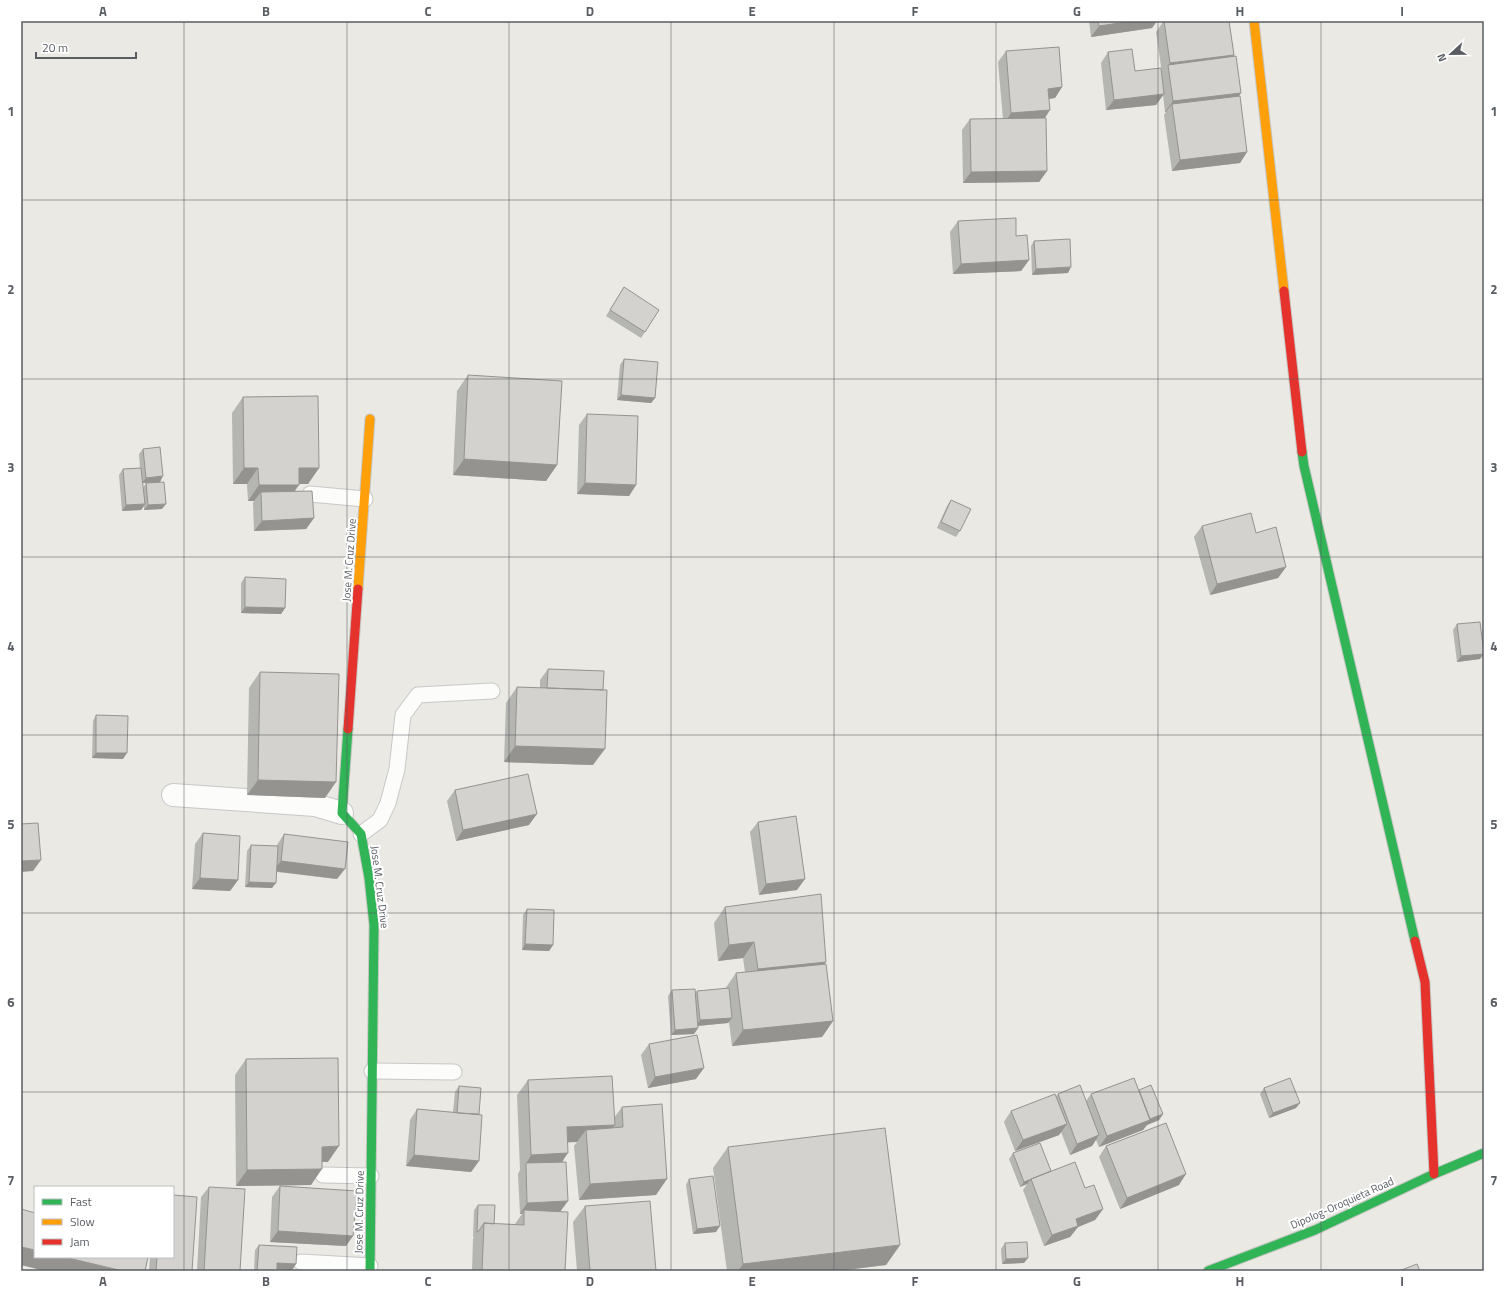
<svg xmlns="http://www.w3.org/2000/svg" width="1505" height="1292" font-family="'Titillium Web',sans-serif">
<rect width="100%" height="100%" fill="#eae9e3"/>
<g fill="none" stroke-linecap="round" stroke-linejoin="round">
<g stroke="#c7c8c7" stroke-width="17">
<path id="lane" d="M310 494 365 499
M361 834 380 820 388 803 397 769 403 715 418 695 492 691
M372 1071 454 1072
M323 1175 371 1176
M301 1262 370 1266"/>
</g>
<g stroke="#c7c8c7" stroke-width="24">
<path id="street" d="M173 795 315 805 342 813"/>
</g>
<g stroke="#c6c7c5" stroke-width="11">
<path id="fast" d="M1302 452 1304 466 1415 941
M348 729 342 813 361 834 369 878 374 925 370 1271
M1208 1271 1315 1230 1434 1174 1484 1153"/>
</g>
<g stroke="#c6c7c5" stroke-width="11">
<path id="slow" d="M1254 21 1284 291
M358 589 370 419"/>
</g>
<g stroke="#c6c7c5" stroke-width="11">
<path id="jam" d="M1284 291 1302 452
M348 729 358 589
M1415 941 1425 982 1434 1174"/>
</g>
<use href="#lane" stroke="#fcfcfb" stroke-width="15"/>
<use href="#street" stroke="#fcfcfb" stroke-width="22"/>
<use href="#fast" stroke="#30b455" stroke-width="9"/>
<use href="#slow" stroke="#ff9f0a" stroke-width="9"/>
<use href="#jam" stroke="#e5322d" stroke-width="9"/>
</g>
<path fill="#b5b5b1" d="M1089 21H1157L1152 28 1091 37Z
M1159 21H1229L1234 55 1232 57 1239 96 1247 152 1240 163 1172 171 1164 115 1166 112H1165L1163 95 1156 105 1106 110 1101 63 1108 52 1135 71 1161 74 1162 73 1156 32 1163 22H1160Z
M1006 51 1062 87 1055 98 1049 99 1044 118 1047 171 1039 182 963 183 962 130 970 119H1003L998 62Z
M958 221 1016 236 1029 260 1021 271 953 274 950 232Z
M1034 241 1068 273 1032 275 1031 246Z
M624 287 645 332 641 338 606 316Z
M624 359 655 398 651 403 617 400 620 365Z
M468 375 557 465 546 481 453 475 457 391Z
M243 397 319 468 308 484H299L295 491 314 518 306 529 254 531 253 503 254 501H248L247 484H233L232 413Z
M587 414 636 485 629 496 577 494 579 425Z
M143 449 160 482 143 483V488L146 483 162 509 144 510V506L141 510 122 511 119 475 123 469 140 468 139 454Z
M951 500 960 531 956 537 937 528 947 506Z
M1202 526 1256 533 1286 567 1278 578 1210 595 1194 537Z
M245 577 285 608 281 614 241 613V583Z
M1457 624 1480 659 1457 662 1453 630Z
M548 669 593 765 504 762 506 703 517 687 540 688V680Z
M260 672 325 798 247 795 249 688Z
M96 715 123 759 92 758 93 721Z
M455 790 529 825 456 841 447 801Z
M758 822 797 890 759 895 750 832Z
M203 833 238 880 230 891 192 889 195 844Z
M284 834 337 879 277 872 272 888 245 887 247 851 251 845 276 846 277 845Z
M725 907 825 964 833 1021 822 1037 732 1046 729 1022 728 1023 698 1026V1028L694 1034 671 1035 668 996 672 990 695 994 697 991 725 989 736 973 745 972 743 958 718 961 714 923Z
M527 909 553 945 549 951 522 950 523 915Z
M649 1044 696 1079 648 1088 641 1055Z
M246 1059 328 1162H322L311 1185 236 1186 235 1075Z
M528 1080 614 1118 622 1107 656 1195 579 1200 574 1146 577 1142H568L563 1162 560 1212 565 1271H472L473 1239 474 1237H473L474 1210 478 1205 494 1224H515L522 1214H520L518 1174 520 1170 517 1095Z
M459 1086 479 1114V1161L471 1172 406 1166 410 1120 417 1109 453 1112 455 1092Z
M1264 1088 1296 1108 1269 1118 1260 1094Z
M1139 1090 1163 1114 1159 1120 1147 1125 1143 1130 1099 1147 1096 1140 1092 1146 1070 1155 1061 1132 1059 1135 1015 1151 1004 1122 1011 1111 1056 1096 1058 1094 1086 1101 1091 1094Z
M1106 1146 1179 1185 1120 1209 1099 1157Z
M728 1147 900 1245 886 1265 837 1271H727L713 1168Z
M1013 1153 1085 1188 1103 1209 1095 1220 1078 1227 1070 1237 1044 1246 1023 1190 1027 1184 1020 1187 1009 1159Z
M689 1179 716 1232 693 1234 686 1185Z
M280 1186 346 1246 270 1242 272 1197Z
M209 1187 240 1271H197L201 1197Z
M585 1206 656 1271H577L573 1222Z
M1005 1243 1024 1263 1002 1264 1001 1249Z
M259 1245 296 1264 292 1270 277 1269V1271H254L255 1250Z
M150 1257H173L192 1271H149Z"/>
<path fill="#949390" d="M1133 21H1157L1152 28 1091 37 1099 26Z
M1234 55 1226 66H1168L1170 63Z
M1062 87 1055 98 1041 100 1048 89Z
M1241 93 1234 104H1172L1166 112H1165L1173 101Z
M1164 94 1156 105 1106 110 1114 100Z
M1050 110 1043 121 1004 124 1011 113Z
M1247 152 1240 163 1172 171 1180 160Z
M1047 171 1039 182 963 183 971 172Z
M1029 260 1021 271 953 274 961 264Z
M1071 267 1068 273 1032 275 1036 269Z
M621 395 655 398 651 403 617 400Z
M464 459 557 465 546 481 453 475Z
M244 468H258L247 484H233Z
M299 468H319L308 484H288Z
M163 476 160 482 142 483 146 478Z
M585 483 636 485 629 496 577 494Z
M259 485H299L288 500 261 492 254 501H248Z
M145 504 141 510 122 511 126 505Z
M166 504 162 509 144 510 148 505Z
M314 518 306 529 254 531 262 521Z
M1286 567 1278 578 1210 595 1217 584Z
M245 607 285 608 281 614 241 613Z
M1484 654 1480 659 1457 662 1461 656Z
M515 746 605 749 593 765 504 762Z
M96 753H127L123 759 92 758Z
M258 780 336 782 325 798 247 795Z
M537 814 529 825 456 841 463 830Z
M41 860 33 871 21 872V861Z
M281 861 345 869 337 879 273 871Z
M200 878 238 880 230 891 192 889Z
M805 879 797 890 759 895 766 884Z
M249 882 276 883 272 888 245 887Z
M754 942 743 958 718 961 729 945Z
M525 944 553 945 549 951 522 950Z
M826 962 815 978 746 985 758 969Z
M732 1018 728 1023 696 1026 700 1020Z
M833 1021 822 1037 732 1046 743 1030Z
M698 1028 694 1034 671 1035 675 1030Z
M704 1068 696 1079 648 1088 655 1077Z
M1300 1103 1296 1108 1269 1118 1273 1113Z
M1163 1114 1159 1120 1147 1125 1143 1130 1099 1147 1107 1136Z
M1067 1124 1059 1135 1015 1151 1023 1140Z
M615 1125 603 1141 586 1130 577 1142 556 1143 567 1127Z
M1099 1135 1092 1146 1070 1155 1077 1144Z
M339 1146 328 1162H311L322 1147Z
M568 1153 557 1169 526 1164 531 1155Z
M414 1155 479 1161 471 1172 406 1166Z
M322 1169 311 1185 236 1186 247 1170Z
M1051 1171 1031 1179 1027 1184 1020 1187 1024 1182Z
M1186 1174 1179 1185 1120 1209 1127 1198Z
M667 1179 656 1195 579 1200 590 1184Z
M568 1201 560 1212 524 1210 522 1214H520L527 1203Z
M1103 1209 1095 1220 1078 1227 1070 1237 1044 1246 1052 1235 1076 1219Z
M720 1226 716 1232 693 1234 697 1229Z
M278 1231 353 1236 346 1246 270 1242Z
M900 1245 886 1265 837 1271H738L743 1264Z
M21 1247 35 1250V1257H64L123 1271H45L21 1265Z
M1028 1258 1024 1263 1002 1264 1006 1259Z
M277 1263 296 1264 292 1270 273 1269Z"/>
<path fill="#d3d2ce" stroke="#949390" d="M1098 21H1133L1099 26Z
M1164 21H1229L1234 55 1170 63Z
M1059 47 1062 87 1048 89 1050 110 1011 113 1006 51Z
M1132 49 1135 71 1161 68 1164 94 1114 100 1108 52Z
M1236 56 1241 93 1173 101 1168 65Z
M1240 96 1247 152 1180 160 1172 104Z
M1046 118 1047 171 971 172 970 119Z
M1016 218V236L1027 235 1029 260 961 264 958 221Z
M1070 239 1071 267 1036 269 1034 241Z
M624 287 659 310 645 332 610 310Z
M624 359 658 362 655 398 621 395Z
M468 375 562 381 557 465 464 459Z
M318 396 319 468H299V485H259L258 468H244L243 397Z
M587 414 638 416 636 485 585 483Z
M160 447 163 476 146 478 143 449Z
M141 468 145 504 126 505 123 469Z
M164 482 166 504 148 505 146 483Z
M312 491 314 518 262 521 261 492Z
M951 500 971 509 960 531 941 522Z
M1251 513 1256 533 1276 527 1286 567 1217 584 1202 526Z
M245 577 286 579 285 608 245 607Z
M1480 622 1484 654 1461 656 1457 624Z
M548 669 604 671 603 690 547 688Z
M260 672 339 674 336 782 258 780Z
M517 687 607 690 605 749 515 746Z
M96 715 128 716 127 753H96Z
M528 774 537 814 463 830 455 790Z
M796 816 805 879 766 884 758 822Z
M38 823 41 860 21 861V824Z
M203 833 240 836 238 880 200 878Z
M284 834 348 842 345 869 281 861Z
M251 845 278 846 276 883 249 882Z
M821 894 826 962 758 969 754 942 729 945 725 907Z
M527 909 554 910 553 945 525 944Z
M826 964 833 1021 743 1030 736 973Z
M729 988 732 1018 700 1020 697 991Z
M695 989 698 1028 675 1030 672 990Z
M697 1035 704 1068 655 1077 649 1044Z
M338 1058 339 1146 322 1147V1169L247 1170 246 1059Z
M612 1076 615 1125 567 1127 568 1153 531 1155 528 1080Z
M1134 1078 1150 1120 1107 1136 1091 1094Z
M1290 1078 1300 1103 1273 1113 1264 1088Z
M1080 1085 1099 1135 1077 1144 1058 1094Z
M1151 1085 1163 1114 1150 1119 1139 1090Z
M459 1086 481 1088 479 1114 457 1113Z
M1055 1094 1067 1124 1023 1140 1011 1111Z
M662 1104 667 1179 590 1184 586 1130 623 1127 622 1107Z
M417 1109 482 1115 479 1161 414 1155Z
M1166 1123 1186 1174 1127 1198 1106 1146Z
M885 1128 900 1245 743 1264 728 1147Z
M1040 1143 1051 1171 1024 1182 1013 1153Z
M566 1162 568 1201 527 1203 526 1163Z
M1075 1162 1085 1188 1094 1185 1103 1209 1076 1219 1078 1226 1052 1235 1031 1179Z
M713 1176 720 1226 697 1229 689 1179Z
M280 1186 357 1191 353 1236 278 1231Z
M209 1187 245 1189 240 1271H204Z
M173 1195 197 1197 192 1271H156L157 1257H173Z
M650 1201 656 1271H590L585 1206Z
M478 1205H495L494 1224 484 1223 478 1232H477Z
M21 1209 35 1213V1250L21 1247Z
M524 1210 568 1212 565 1271H482L484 1223 524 1225Z
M1027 1242 1028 1258 1006 1259 1005 1243Z
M259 1245 297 1247 296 1264 277 1263V1271H257Z
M64 1257H148L145 1271H123Z
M1417 1264 1420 1271H1399Z"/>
<path fill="none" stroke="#595d62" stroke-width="1" stroke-opacity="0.55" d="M184 21V1271M347 21V1271M509 21V1271M671 21V1271M834 21V1271M996 21V1271M1158 21V1271M1321 21V1271M21 200H1484M21 379H1484M21 557H1484M21 735H1484M21 913H1484M21 1092H1484"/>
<g text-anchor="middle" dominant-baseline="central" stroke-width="4" stroke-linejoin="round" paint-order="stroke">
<g font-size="11" fill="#595d62" stroke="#fff">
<text transform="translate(349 560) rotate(-86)">Jose M. Cruz Drive</text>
<text transform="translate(380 887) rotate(83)">Jose M. Cruz Drive</text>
<text transform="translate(1342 1203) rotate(-24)">Dipolog-Oroquieta Road</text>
<text transform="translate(359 1212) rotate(-89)">Jose M. Cruz Drive</text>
</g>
</g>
<rect width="1505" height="1292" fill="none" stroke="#ffffff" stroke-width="44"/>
<rect x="34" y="1186" width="140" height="72" fill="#ffffff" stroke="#bdbec0"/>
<rect x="42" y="1199" width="20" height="6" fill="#30b455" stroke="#bdbec0"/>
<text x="70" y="1206" font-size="12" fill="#595d62">Fast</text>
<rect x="42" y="1219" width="20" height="6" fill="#ff9f0a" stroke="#bdbec0"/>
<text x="70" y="1226" font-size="12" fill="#595d62">Slow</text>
<rect x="42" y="1239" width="20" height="6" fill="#e5322d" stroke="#bdbec0"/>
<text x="70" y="1246" font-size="12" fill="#595d62">Jam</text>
<g transform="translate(1451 54) rotate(248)" stroke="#ffffff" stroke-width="3" paint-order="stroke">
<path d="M0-3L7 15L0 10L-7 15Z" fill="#595d62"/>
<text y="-6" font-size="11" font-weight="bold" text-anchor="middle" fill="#595d62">N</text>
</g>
<path d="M36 52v6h100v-6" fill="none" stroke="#595d62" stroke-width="2"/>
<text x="42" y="52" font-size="12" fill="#595d62" stroke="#ffffff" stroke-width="3" paint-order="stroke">20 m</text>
<rect x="22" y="22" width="1461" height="1248" fill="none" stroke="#595d62" stroke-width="1.5"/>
<g font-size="13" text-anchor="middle" font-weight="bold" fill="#595d62">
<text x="103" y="16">A</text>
<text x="266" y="16">B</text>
<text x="428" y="16">C</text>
<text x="590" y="16">D</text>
<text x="752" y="16">E</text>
<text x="915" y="16">F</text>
<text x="1077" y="16">G</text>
<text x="1240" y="16">H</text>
<text x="1402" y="16">I</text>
<text x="11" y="116">1</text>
<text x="1494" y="116">1</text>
<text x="11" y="294">2</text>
<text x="1494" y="294">2</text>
<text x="11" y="472">3</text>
<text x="1494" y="472">3</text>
<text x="11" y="651">4</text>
<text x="1494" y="651">4</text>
<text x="11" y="829">5</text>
<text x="1494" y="829">5</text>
<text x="11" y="1007">6</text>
<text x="1494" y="1007">6</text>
<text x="11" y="1185">7</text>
<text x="1494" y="1185">7</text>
<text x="103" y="1286">A</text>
<text x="266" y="1286">B</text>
<text x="428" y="1286">C</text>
<text x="590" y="1286">D</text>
<text x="752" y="1286">E</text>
<text x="915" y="1286">F</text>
<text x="1077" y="1286">G</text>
<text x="1240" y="1286">H</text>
<text x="1402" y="1286">I</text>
</g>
</svg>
